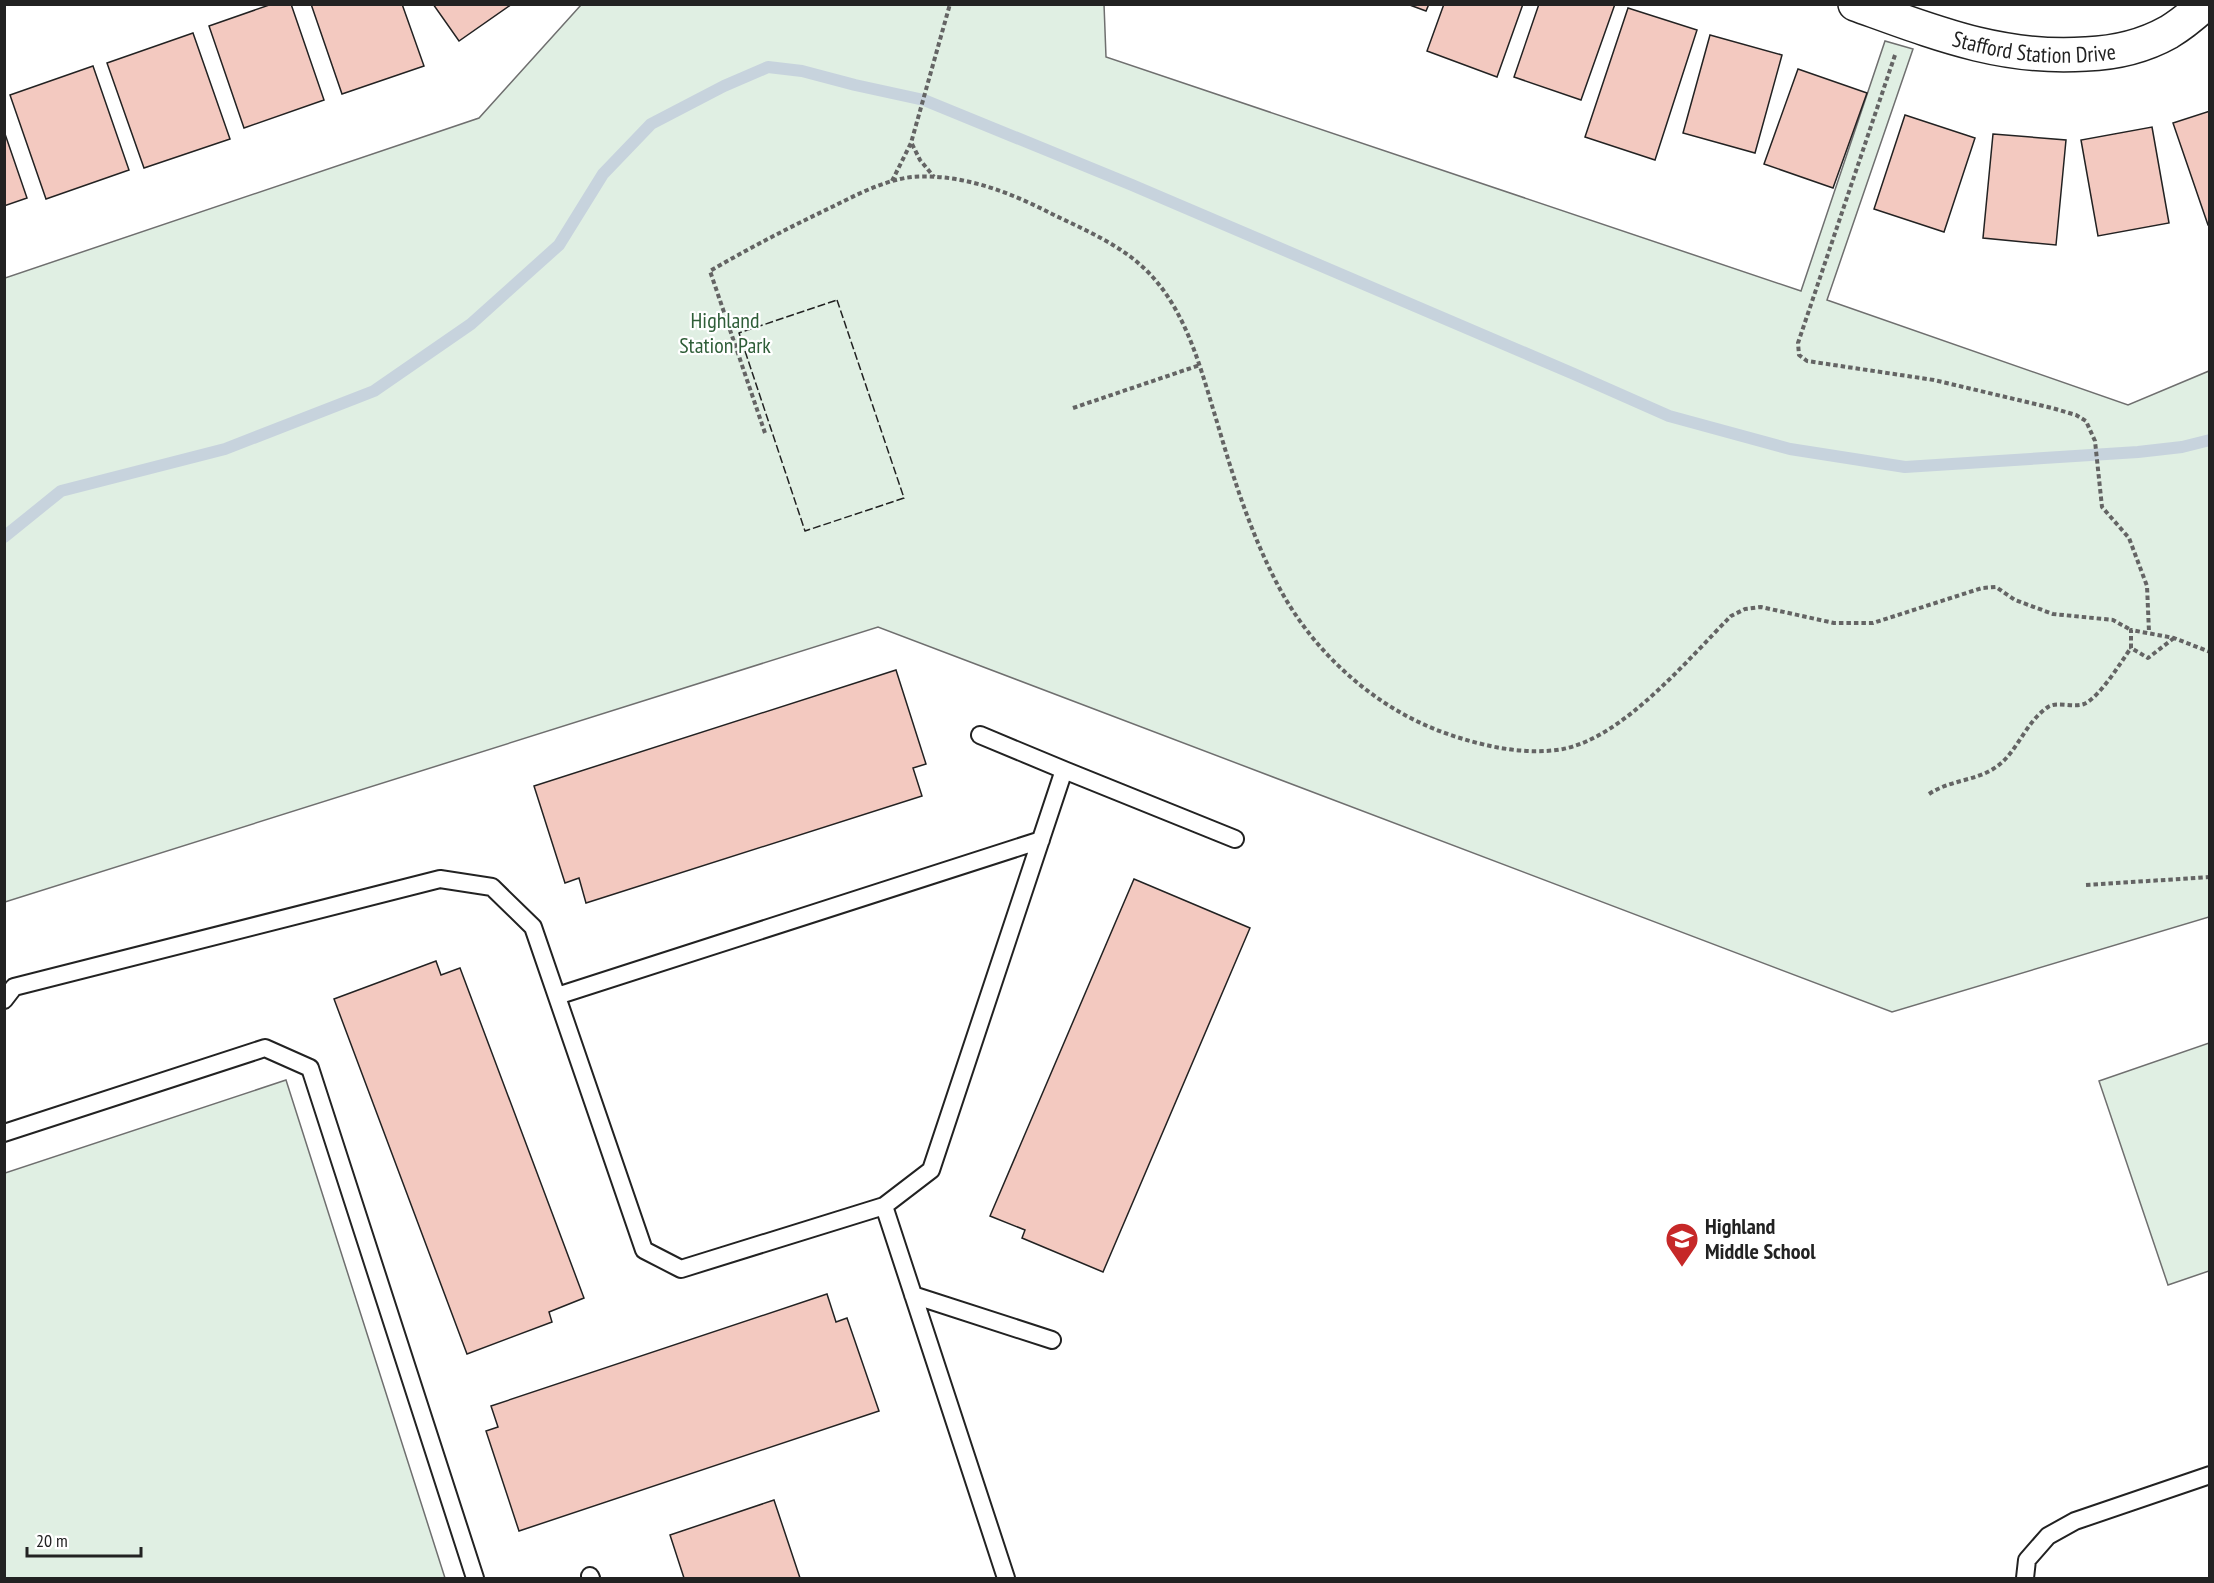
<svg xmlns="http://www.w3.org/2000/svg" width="2214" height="1583" font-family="'PT Sans Narrow',sans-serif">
<rect width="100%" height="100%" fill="#fff"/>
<path fill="#e0efe3" stroke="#6f6f6f" stroke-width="1.5" d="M1104 4 1106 57 1801 291 1885 41 1913 49 1827 300 2128 405 2209 371V917L1892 1012 878 627 5 902V278L479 118 581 5Z
M2209 1043V1271L2168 1285 2099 1081Z
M286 1080 445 1578H5V1173Z"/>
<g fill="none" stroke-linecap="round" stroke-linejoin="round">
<path stroke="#c7d3dd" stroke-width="12" d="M4 537 61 491 225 449 374 391 471 324 559 245 603 174 651 124 724 86 768 67 802 71 855 85 924 100 1132 185 1574 374 1669 416 1790 449 1905 467 2138 452 2182 447 2210 440"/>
</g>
<path fill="#f3c9c0" stroke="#222" stroke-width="1.5" d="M272 4H291L324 100 244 128 209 26Z
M311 4H402L424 66 342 94Z
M433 4H512L459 41Z
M1407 4H1429L1426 11Z
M1444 4H1523L1497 77 1427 51Z
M1539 4H1615L1581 100 1514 77Z
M1628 8 1697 30 1655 160 1585 137Z
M193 33 230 139 144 168 107 63Z
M1710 35 1782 55 1755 153 1683 133Z
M93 66 129 170 46 199 10 95Z
M1798 69 1867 93 1833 188 1764 164Z
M2210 111V225H2208L2173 123Z
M1905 115 1975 138 1944 232 1874 209Z
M2152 127 2169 223 2098 236 2081 140Z
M4 131 27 198 4 206Z
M1993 134 2066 140 2056 245 1983 238Z
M896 670 926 764 913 768 922 796 586 903 579 878 565 883 534 786Z
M1134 879 1250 928 1103 1272 1022 1238 1025 1230 990 1216Z
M436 961 441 975 460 968 584 1298 549 1312 552 1322 467 1354 334 999Z
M827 1294 836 1322 847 1318 879 1411 519 1531 486 1431 498 1427 491 1406Z
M774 1500 800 1578H684L670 1535Z"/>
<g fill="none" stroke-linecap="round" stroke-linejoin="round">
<g stroke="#222" stroke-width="20">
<path id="service" d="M980 735 1064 770
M557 996 1041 840
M4 1000 14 987 440 879 492 887 533 927 644 1250 681 1269 884 1206 1006 1578
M4 1133 265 1048 310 1068 475 1578
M884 1206 931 1170 1064 770 1235 839
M913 1295 1052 1340
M590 1576 591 1578
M2025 1578 2027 1560 2048 1536 2075 1521 2210 1475"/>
</g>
<g stroke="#222" stroke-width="36">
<g id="minor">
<path id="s1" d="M1855 4C1933 32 2001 60 2086 54 2114 53 2144 46 2169 32 2182 24 2193 15 2205 4"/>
</g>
</g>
<path stroke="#646464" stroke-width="4" stroke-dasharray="4.5 3" stroke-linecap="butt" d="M1895 55 1798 343 1799 355 1807 361 1934 380 2052 408 2076 415 2086 421 2095 441 2102 507 2129 538 2147 586 2149 632
M912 144 920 160 934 177
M892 181 911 143 950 4
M1073 408 1200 365
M765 433 710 271C751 247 792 226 834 206 858 194 885 180 912 177 960 173 1010 192 1052 214 1085 230 1121 245 1147 271 1187 311 1201 370 1217 422 1234 480 1252 538 1281 591 1319 660 1385 716 1460 738 1492 748 1529 755 1563 749 1624 737 1688 659 1731 616L1745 609 1761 607 1834 623H1873L1982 588 1996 587 2015 600 2053 614 2113 620 2131 630
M2174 638 2148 658 2131 648V630L2174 638 2210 652
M1929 794C1950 780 1974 781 1993 769 2017 755 2024 723 2048 707 2057 701 2073 708 2084 704 2101 696 2120 663 2131 648
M2086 885 2210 877"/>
<use href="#service" stroke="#fff" stroke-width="16"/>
<use href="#minor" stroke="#fff" stroke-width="33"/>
<path stroke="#222" stroke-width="1.5" stroke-dasharray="8 3" stroke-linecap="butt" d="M837 300 904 498 805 531 739 333Z"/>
</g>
<defs>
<g id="school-pin" transform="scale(1.725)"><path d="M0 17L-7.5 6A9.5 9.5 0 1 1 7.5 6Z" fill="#c62828" stroke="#fff"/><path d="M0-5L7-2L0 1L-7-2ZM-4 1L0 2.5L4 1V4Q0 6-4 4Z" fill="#fff"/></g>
</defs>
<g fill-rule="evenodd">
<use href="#school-pin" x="1682" y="1239"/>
</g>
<g text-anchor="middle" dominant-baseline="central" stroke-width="4.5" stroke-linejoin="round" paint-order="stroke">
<g font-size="22" fill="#222" stroke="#fff">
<text stroke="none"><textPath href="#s1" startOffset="186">Stafford Station Drive</textPath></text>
</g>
<g font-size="22" fill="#2f5e38" stroke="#fff">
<text x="725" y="320">Highland<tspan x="725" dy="25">Station Park</tspan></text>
</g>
<g font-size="22" font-weight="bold" fill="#222" stroke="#fff" text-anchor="start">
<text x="1705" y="1226">Highland<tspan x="1705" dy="25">Middle School</tspan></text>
</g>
</g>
<rect width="2214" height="1583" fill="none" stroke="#222222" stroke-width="12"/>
<path d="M27 1547v9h114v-9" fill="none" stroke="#222222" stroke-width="3"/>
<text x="36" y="1547" font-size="18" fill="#222222" stroke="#ffffff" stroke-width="4.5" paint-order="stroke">20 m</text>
</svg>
